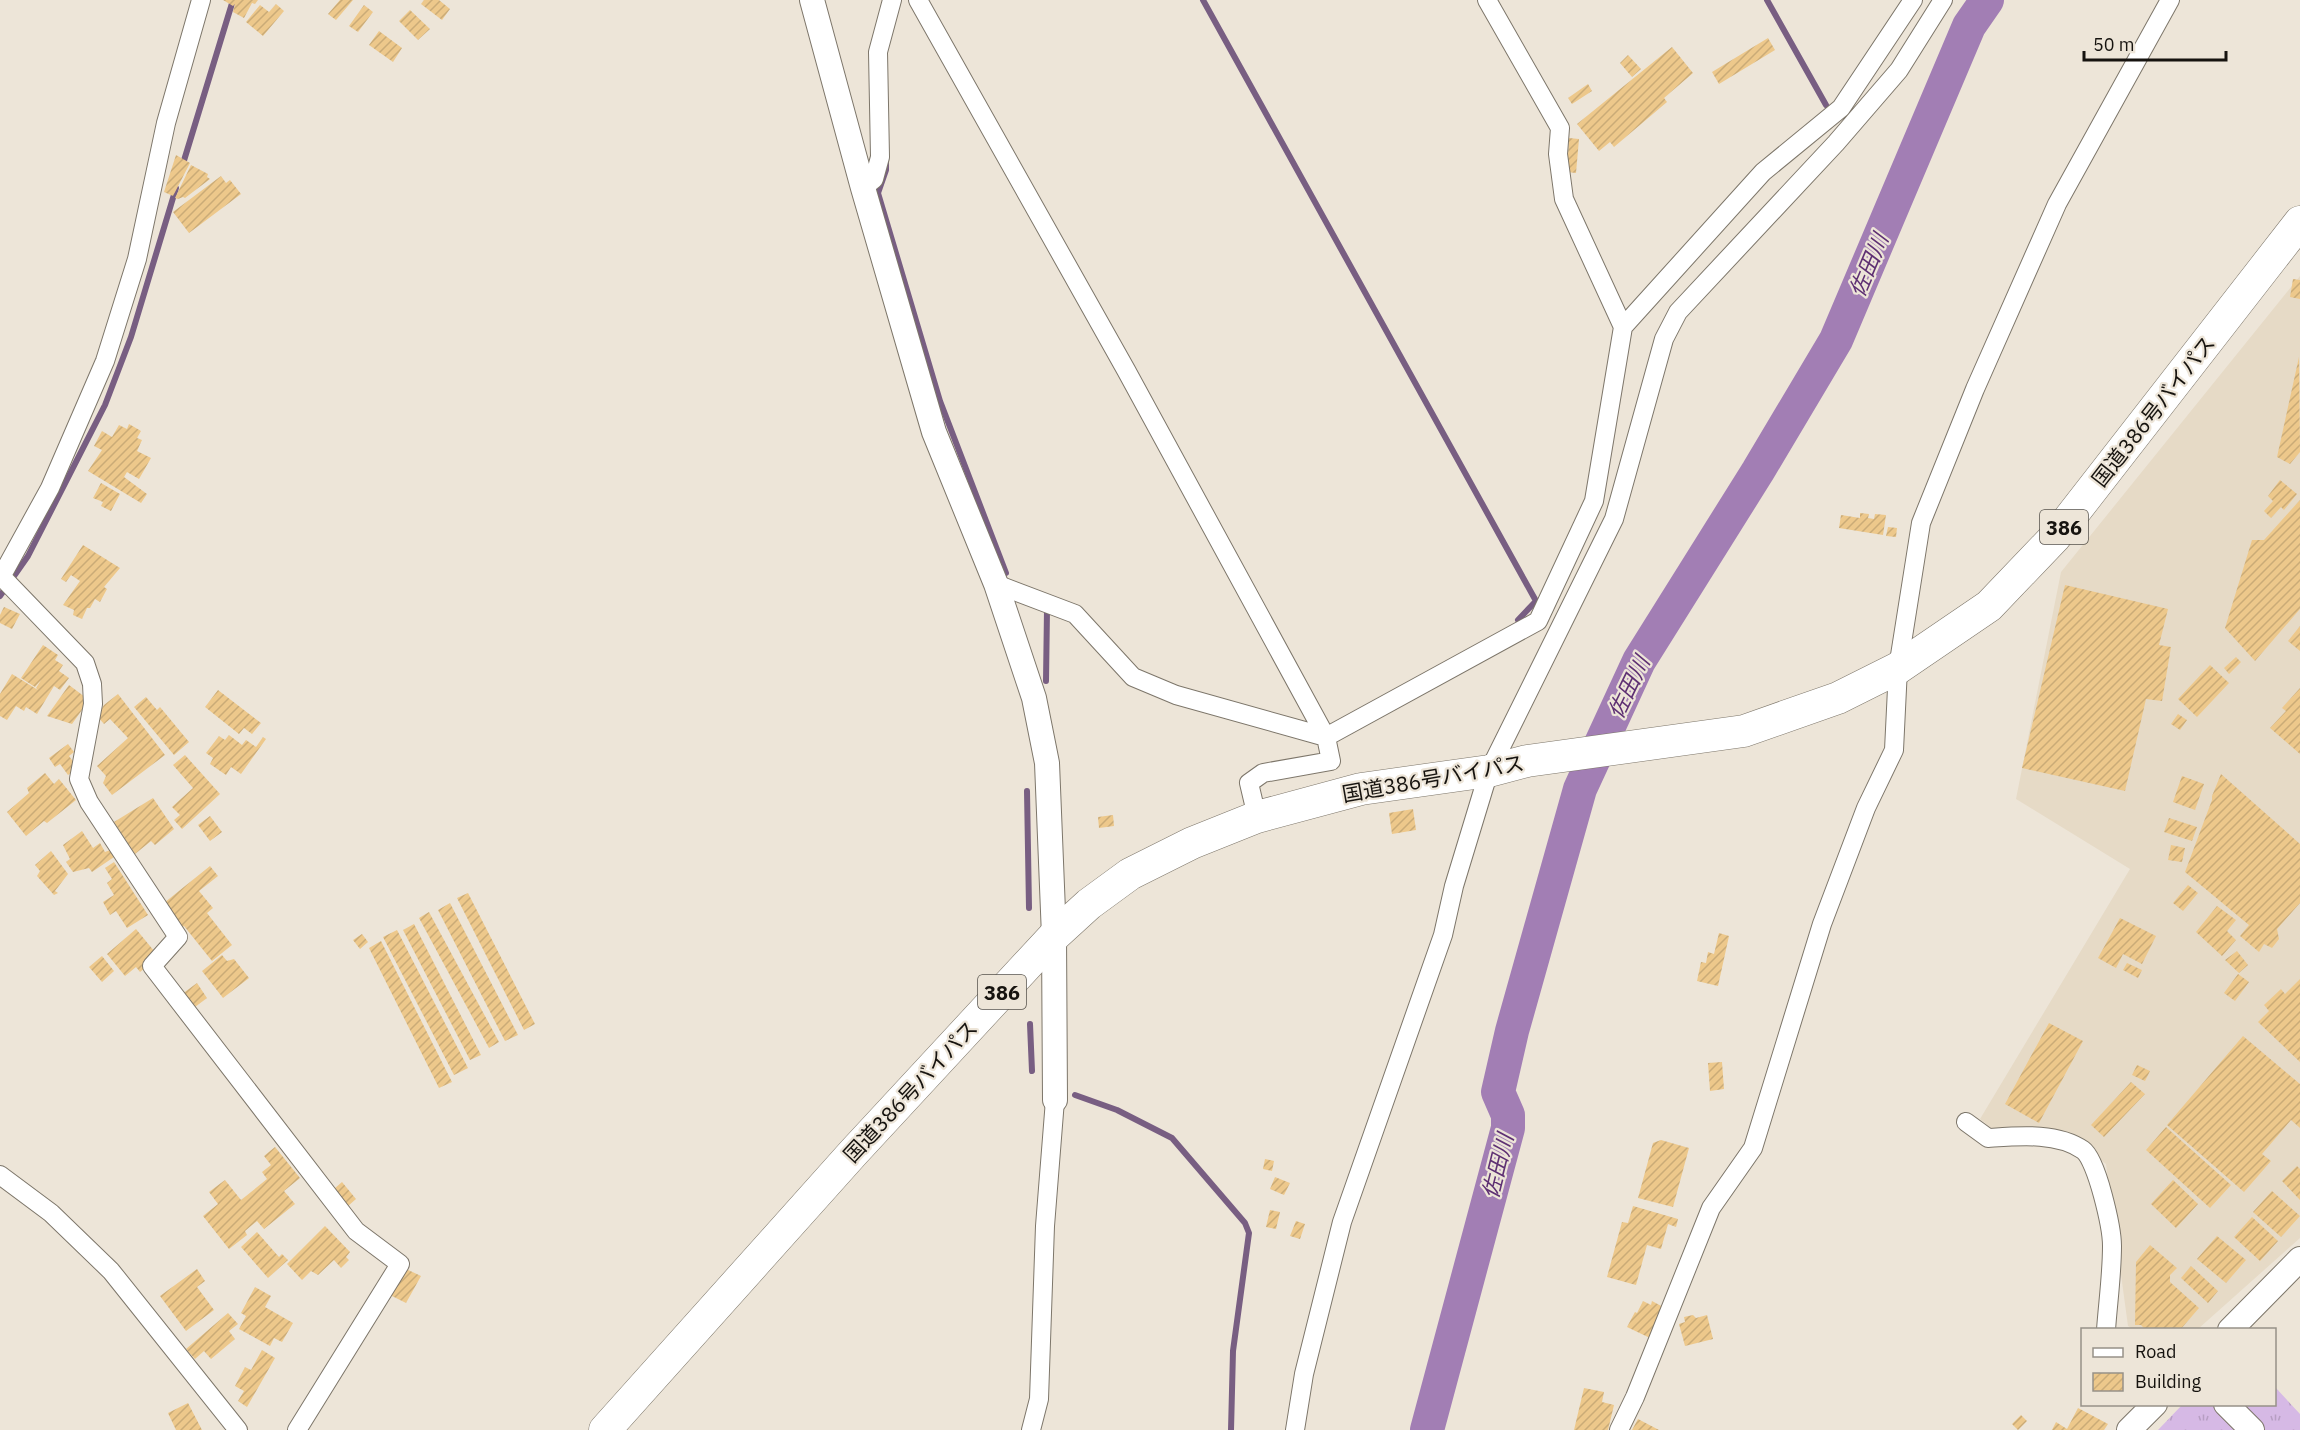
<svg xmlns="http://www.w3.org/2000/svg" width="2300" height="1430" font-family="'IBM Plex Sans','Noto Sans JP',sans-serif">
<defs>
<pattern id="grass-tufts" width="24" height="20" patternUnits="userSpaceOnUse" patternTransform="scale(1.5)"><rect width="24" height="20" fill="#d6b9e5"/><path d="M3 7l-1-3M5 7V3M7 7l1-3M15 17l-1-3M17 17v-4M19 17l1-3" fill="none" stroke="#b79ec3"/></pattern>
<pattern id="building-hatch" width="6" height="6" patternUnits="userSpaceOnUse" patternTransform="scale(1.5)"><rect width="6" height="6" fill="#edc88b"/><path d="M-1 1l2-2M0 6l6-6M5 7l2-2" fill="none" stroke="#caab77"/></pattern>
</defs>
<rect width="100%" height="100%" fill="#ede5d8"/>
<path fill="#e6dac6" d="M2300 276V1238L2198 1329H2133L2128 1326 2106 1164 2070 1136 1995 1131 1980 1119 2130 869 2016 799 2061 572Z"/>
<path fill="url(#grass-tufts)" d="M2275 1387 2300 1414V1430H2158L2182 1405 2274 1404Z"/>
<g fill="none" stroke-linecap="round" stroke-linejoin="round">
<path stroke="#785e82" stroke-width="6" d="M1203 0 1536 601 1518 620
M1767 0 1826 105
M886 161V170L878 193 940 401 1006 573
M182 167 233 0
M0 596 28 556 105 405 131 337 176 188
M1044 608 1047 610 1046 681
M1027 791 1029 908
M1030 1024 1032 1071
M1075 1095 1117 1110 1172 1138 1245 1223 1249 1233 1233 1351 1231 1430"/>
<path stroke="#a27eb4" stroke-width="34" d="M1427 1430 1508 1128V1115L1498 1092 1512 1031 1580 789 1639 661 1758 471 1836 340 1969 26 1987 0"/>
</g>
<path fill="url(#building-hatch)" d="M223 0H258L255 4 252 3 244 18 233 12 235 4 233 6Z
M340 0H353L336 20 328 14Z
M424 0H439L450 9 442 20 421 4Z
M276 4 284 11 263 36 246 22 260 5 269 12Z
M364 5 373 12 358 32 349 26Z
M410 10 430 29 418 40 399 21Z
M379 31 402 48 393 62 369 45Z
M1768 38 1775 50 1719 84 1712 72Z
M1672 47 1693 73 1664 98 1667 102 1614 147 1610 142 1599 151 1577 124Z
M1628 55 1641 69 1632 77 1620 63Z
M1588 84 1592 91 1572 104 1568 98Z
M1569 138 1579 139 1576 173 1567 172Z
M176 155 190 163 173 196 164 192Z
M191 165 208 174 207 177 210 179 185 198 183 197 178 199 175 198Z
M221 176 226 183 230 180 241 194 189 233 173 212Z
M2293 279 2300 280V299L2290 297Z
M2299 357 2300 452 2290 464 2277 457Z
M129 424 141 431 137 438 142 440 137 451 151 458 139 479 127 472 124 477 147 494 141 503 88 471 102 450 94 446 102 431 112 437 119 425 127 429Z
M2280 480 2297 494 2284 510 2281 507 2271 518 2264 511 2273 501 2268 496Z
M101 483 120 494 111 511 101 506 103 502 93 498Z
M2300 500V609L2255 661 2225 628 2252 540H2264Z
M1860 513 1869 514 1868 518 1874 519 1875 514 1886 515 1883 535 1839 528 1841 515 1860 518Z
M1888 527 1897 528 1896 537 1886 536Z
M83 545 120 568 104 587 107 589 100 602 95 599 90 608H87L82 619 73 615 74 610 63 605 80 581 71 575 66 582 61 579Z
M2065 585 2168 609 2159 645 2171 647 2162 701 2146 699 2125 791 2022 768Z
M4 607 20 614 12 629 0 623V615Z
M2300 626V651L2288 641Z
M43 645 58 655 55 660 63 665 59 671 69 678 60 690 54 686 37 714 26 707 24 711 16 706 7 720 0 716V694L12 674 38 690 36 688 41 680 35 687 21 678Z
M2236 657 2241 662 2229 674 2224 668Z
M2210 665 2229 683 2197 717 2178 699Z
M69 685 89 700 72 724 47 716Z
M2300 688V754L2270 728 2286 711 2282 708Z
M218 690 261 723 252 734 244 728 239 734 205 707Z
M118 694 165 755 112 795 103 783 106 776 97 766 128 738 110 719 104 724 97 716 104 705Z
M146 697 157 710 160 707 189 742 174 755 134 707Z
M2178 714 2187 720 2180 730 2171 724Z
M229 735 242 745 246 740 256 747 263 737 266 739 241 774 231 767 226 775 210 764 213 758 206 753 219 736 225 740Z
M68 744 74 752 69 756 78 768 68 775 60 764 55 767 49 758Z
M185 755 220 794 182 829 174 820 180 815 172 807 193 788 173 765Z
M45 773 54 784 59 779 76 800 47 823 44 821 26 836 7 812 29 793 27 788Z
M2221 774 2300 844V903L2277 929 2279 939 2272 948 2264 944 2259 952 2240 936 2249 925 2185 872 2212 800V796Z
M2182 776 2204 784 2195 810 2173 802Z
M153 798 174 829 155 845 151 841 135 854 114 822Z
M1413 809 1416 830 1392 834 1389 813Z
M1113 815 1114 826 1099 828 1098 817Z
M210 816 222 832 210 841 198 825Z
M2169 818 2197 827 2192 841 2164 832Z
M82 831 93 848 100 843 105 852 110 850 114 857 92 872 89 868 73 872 66 862 70 859 63 845Z
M2171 845 2185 848 2182 862 2168 860Z
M51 851 68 874 55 891 58 893 54 895 37 876 40 871 35 865Z
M114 862 148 915 127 928 116 911 110 915 103 902 114 895 107 883 112 879 105 868Z
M210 866 218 876 199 891 213 908 207 913 232 945 212 961 184 926 177 931 159 907Z
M2188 885 2198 893 2183 911 2173 903Z
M468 893 535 1024 524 1030 457 898Z
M450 903 518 1035 505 1041 438 910Z
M2217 906 2236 920 2227 931 2236 940 2222 956 2196 932Z
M429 912 499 1042 489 1048 419 918Z
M2120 918 2156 936 2142 964 2123 954 2116 968 2098 958Z
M414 924 481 1055 470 1060 403 930Z
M136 929 159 957 140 972 136 967 125 976 107 954Z
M397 930 468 1068 454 1075 383 937Z
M1719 933 1729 936 1718 986 1697 981 1701 962 1706 963 1708 952 1714 954Z
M362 934 368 942 360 949 353 940Z
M381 941 452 1082 439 1088 369 948Z
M2237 951 2248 965 2239 973 2225 960Z
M222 955 227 961 234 959 249 978 223 998 202 971Z
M102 956 114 971 102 982 89 967Z
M2127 963 2142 970 2138 978 2123 970Z
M2238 974 2249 982 2235 1001 2224 993Z
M2300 979V1062L2258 1022 2269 1011 2264 1005 2281 989 2285 994Z
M197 983 207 998 195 1007 198 1011 187 1019 174 1000Z
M2049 1023 2083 1041 2039 1123 2005 1104Z
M2243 1036 2300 1084V1128L2291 1120 2262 1154 2271 1161 2244 1192 2167 1125Z
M1722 1062 1724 1089 1710 1091 1708 1063Z
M2137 1065 2150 1071 2145 1081 2132 1075Z
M2131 1082 2145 1094 2104 1137 2091 1125Z
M2166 1127 2231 1185 2210 1208 2146 1150Z
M1661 1140 1689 1148 1673 1207 1638 1198 1653 1143Z
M275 1147 300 1178 284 1191 295 1204 264 1229 257 1221 245 1231 247 1235 229 1249 203 1216 218 1204 209 1192 225 1180 241 1200 267 1179 262 1172 271 1165 264 1156Z
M1265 1159 1274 1161 1272 1171 1263 1169Z
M2297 1166 2300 1169V1200L2282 1181Z
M1275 1177 1290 1183 1284 1195 1270 1189Z
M2173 1180 2198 1204 2176 1228 2151 1204Z
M342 1182 356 1199 348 1206 334 1189Z
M2272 1191 2300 1216 2281 1237 2253 1212Z
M1633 1206 1678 1219 1676 1227 1668 1224 1661 1249 1647 1245 1636 1285 1607 1277 1622 1222 1628 1223Z
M1270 1210 1280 1212 1276 1229 1266 1227Z
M2252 1217 2278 1241 2260 1261 2234 1237Z
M1296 1221 1305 1224 1300 1239 1290 1236Z
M325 1226 350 1252 346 1257 349 1260 341 1268 334 1260 318 1275 311 1271 302 1280 287 1264Z
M257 1232 279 1257 282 1254 288 1260 268 1278 241 1247Z
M2217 1236 2246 1260 2226 1283 2197 1259Z
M2150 1245 2177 1268 2170 1275V1282L2199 1308 2180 1330H2146L2141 1325H2135L2136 1262Z
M2191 1266 2218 1291 2208 1303 2181 1278Z
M404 1268 421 1276 406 1303 390 1295Z
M197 1269 205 1281 197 1287 214 1310 186 1331 160 1296Z
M255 1287 271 1296 265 1307 293 1323 282 1342 274 1338 270 1346 239 1329 246 1316 241 1313Z
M1643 1301 1651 1305 1652 1301 1665 1308 1650 1338 1627 1327 1635 1312 1637 1313Z
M228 1313 238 1324 229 1331 235 1339 211 1359 204 1351 195 1359 186 1349Z
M1693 1315 1696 1318 1707 1315 1713 1339 1685 1346 1679 1324 1685 1322 1684 1317Z
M262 1350 275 1358 247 1407 238 1401 244 1391 235 1386 245 1367 251 1370Z
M1584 1388 1604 1392 1602 1402 1614 1405 1608 1430H1574Z
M188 1403 202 1430H176L168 1413Z
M2078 1408 2108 1424 2104 1430H2052L2056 1422 2067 1429Z
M2021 1415 2027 1421 2018 1430 2012 1424Z
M1638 1419 1659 1430H1632Z"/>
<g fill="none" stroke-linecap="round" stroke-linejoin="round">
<g stroke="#7d766a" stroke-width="20">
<path id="street" d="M918 0 1126 370 1326 737 1331 761 1263 773 1249 783 1257 817
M1487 0 1560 128 1558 154 1564 199 1623 327
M863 188 874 179 880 157 878 52 892 0
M2 577 85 663 92 684 93 704 79 779 89 802 178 937 152 966 356 1231 400 1264 297 1430
M0 579 50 488 105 361 137 259 166 123 201 0
M996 584 1075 614 1133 677 1176 695 1326 737 1538 621 1594 501 1623 327 1763 172 1841 108 1913 0
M1966 1122 1988 1138C2018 1136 2057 1132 2083 1150 2097 1160 2112 1228 2112 1246 2112 1274 2108 1302 2106 1330
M0 1175 51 1213 111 1271 238 1430
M1031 1430 1039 1399 1045 1226 1055 1100
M1295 1430 1304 1374 1342 1222 1443 935 1454 886 1489 771 1614 519 1664 339 1678 312 1836 143 1899 70 1943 0
M1619 1430 1635 1397 1711 1208 1753 1148 1822 924 1866 808 1894 750 1898 668 1921 523 1975 389 2057 204 2170 0"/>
</g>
<g stroke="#7d766a" stroke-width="26">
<path id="secondary" d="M812 0 863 188 934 432 996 584 1034 698 1047 763 1054 936 1055 1100
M2230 1330 2300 1259
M2226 1404 2252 1430
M2129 1430 2155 1404"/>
</g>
<g stroke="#7d766a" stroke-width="33">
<path id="highway" d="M605 1430 853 1153 1054 936 1089 904 1130 874 1192 843 1257 817 1361 789 1489 771 1527 761 1744 731 1838 698 1898 668 1989 606 2055 537 2300 222"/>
</g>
<use href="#street" stroke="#fff" stroke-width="18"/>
<use href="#secondary" stroke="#fff" stroke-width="24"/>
<use href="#highway" stroke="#fff" stroke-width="32"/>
</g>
<g text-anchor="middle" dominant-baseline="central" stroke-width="4.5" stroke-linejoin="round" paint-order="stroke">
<g fill="#ede5d8" stroke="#56524b" stroke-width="1.5">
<rect x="2040" y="510" width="48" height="34" rx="4.5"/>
<rect x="978" y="975" width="48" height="34" rx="4.5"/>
</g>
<g font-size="20" font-weight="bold" fill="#16130f">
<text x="2064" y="527">386</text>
<text x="1002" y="992">386</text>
</g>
<g font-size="21" fill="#16130f" stroke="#ede5d8">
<text transform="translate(2153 411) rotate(-52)">国道386号バイパス</text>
<text transform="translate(1433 778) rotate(-10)">国道386号バイパス</text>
<text transform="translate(910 1091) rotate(-47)">国道386号バイパス</text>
</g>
<g font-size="22" font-style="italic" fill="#5e3073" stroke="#ede5d8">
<text transform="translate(1868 265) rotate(-67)">佐田川</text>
<text transform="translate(1628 687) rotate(-64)">佐田川</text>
<text transform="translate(1497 1166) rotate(-76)">佐田川</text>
</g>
</g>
<rect x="2081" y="1328" width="195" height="78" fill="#ede5d8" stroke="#979188" stroke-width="1.5"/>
<rect x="2093" y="1348" width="30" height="9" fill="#ffffff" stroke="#979188" stroke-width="1.5"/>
<text x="2135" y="1358" font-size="18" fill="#16130f">Road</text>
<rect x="2093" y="1373" width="30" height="18" fill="url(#building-hatch)" stroke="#979188" stroke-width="1.5"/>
<text x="2135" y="1388" font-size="18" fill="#16130f">Building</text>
<path d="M2084 51v9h142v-9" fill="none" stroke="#16130f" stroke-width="3"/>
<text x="2093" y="51" font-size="18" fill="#16130f" stroke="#ede5d8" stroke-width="4.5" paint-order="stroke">50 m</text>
</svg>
